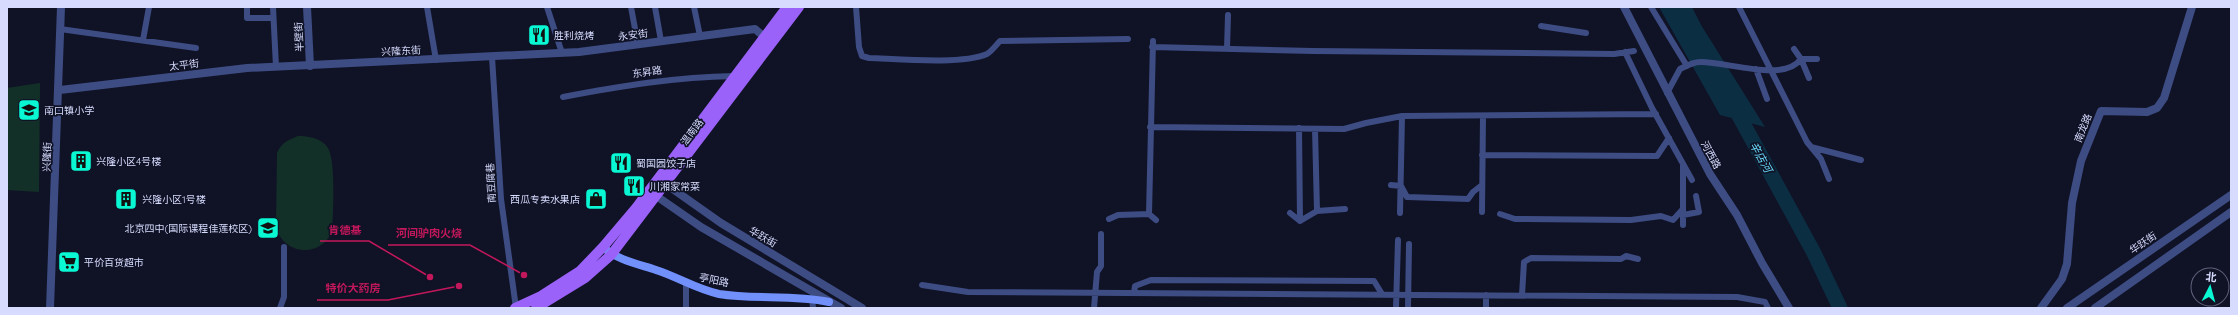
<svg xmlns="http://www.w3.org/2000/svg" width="2238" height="315" font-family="Quicksand,'Noto Sans SC',sans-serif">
<rect width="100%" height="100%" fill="#101226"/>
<path fill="#133028" d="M40 83 39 192 7 190V88Z
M298 136C308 136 322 138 328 148 336 161 333 215 332 231 321 259 282 255 276 226L277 153C281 143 288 140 298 136Z"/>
<path fill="#0c2e43" d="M1659 7H1692L1701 25 1765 127 1720 115Z"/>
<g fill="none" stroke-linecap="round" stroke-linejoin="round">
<path stroke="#0c2e43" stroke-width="15" d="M1732 103 1814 253 1840 308"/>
<path stroke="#3d4c83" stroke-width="6" d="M247 7V18H273
M273 7 276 67
M427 7 436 60
M547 7 562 53
M631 7 638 45
M655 7 661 41
M694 7 700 36
M856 7 859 47 862 56 869 58C898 59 962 65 987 54 992 51 996 45 1000 41L1128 39
M1651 7 1687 66
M1739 7 1807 142 1821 159 1829 179
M1541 26 1586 33
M60 29 196 48
M143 40 149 7
M1152 47 1313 51 1614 54 1634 51
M1227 49 1228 15
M1794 49 1801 59 1809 78
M1625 52 1652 108 1692 180
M492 57 501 199 516 308
M1756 69 1767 99
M1667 93 1680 69C1686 66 1693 62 1700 62 1725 61 1784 83 1801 59H1817
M563 97C620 86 676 77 734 76
M1150 127 1344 129 1366 123 1402 116 1656 114
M1299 128 1300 221
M1315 129 1317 211
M1811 147 1861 160
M1482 155 1657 156 1669 138
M1683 165V225
M1391 185 1401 186 1407 197 1468 199 1473 192 1482 185
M1482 212 1483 116
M1290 213 1300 221 1317 211 1345 209
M1400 213 1402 116
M1149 214 1153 41
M1500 214 1515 219 1631 220 1661 216 1673 220 1683 209
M1683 215 1699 212 1696 196
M1109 219 1118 215 1149 214 1156 220
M922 285 968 292 1737 297 1765 302 1768 308
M1134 293 1135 286 1151 280 1374 281 1382 294
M1522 295 1524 262 1531 258 1621 259 1626 256 1638 259
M812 298 813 308
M280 308 284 297V247
M686 308V283
M1094 308 1097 272 1101 266V234
M1396 308 1398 240
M1408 308 1409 244
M1486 308V295"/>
<path stroke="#3d4c83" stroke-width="8" d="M307 7 310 66
M1624 7 1710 174 1737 215 1762 263 1789 308
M60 90 247 68 579 52 755 29 768 40
M660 180 721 223 862 308
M652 193 701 227 841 308
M50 308 61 7
M2041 308 2062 279 2067 264 2072 203 2081 161 2101 111 2147 112 2157 108 2164 98 2192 7
M2067 308 2231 195
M2095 308 2231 212"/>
<path stroke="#7190fa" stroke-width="8" d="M603 247C617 260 638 264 656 270 678 277 696 289 719 294 755 300 793 294 829 302"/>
<path stroke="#9b62fa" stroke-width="10" d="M515 308 541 296 580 271 603 247 636 208 787 7
M536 308 585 278 611 255 799 7"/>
</g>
<defs>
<g id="restaurant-square" transform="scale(1.15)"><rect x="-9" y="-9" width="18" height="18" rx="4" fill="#09f7d3" stroke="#101226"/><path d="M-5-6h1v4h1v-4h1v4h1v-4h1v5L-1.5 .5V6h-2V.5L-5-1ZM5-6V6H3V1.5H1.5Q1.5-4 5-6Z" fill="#111"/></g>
<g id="school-square" transform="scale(1.15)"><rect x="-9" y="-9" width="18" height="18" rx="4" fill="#09f7d3" stroke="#101226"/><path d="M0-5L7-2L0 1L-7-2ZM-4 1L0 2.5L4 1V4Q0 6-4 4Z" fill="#111"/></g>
<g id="building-square" transform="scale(1.15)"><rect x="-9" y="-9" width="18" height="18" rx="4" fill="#09f7d3" stroke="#101226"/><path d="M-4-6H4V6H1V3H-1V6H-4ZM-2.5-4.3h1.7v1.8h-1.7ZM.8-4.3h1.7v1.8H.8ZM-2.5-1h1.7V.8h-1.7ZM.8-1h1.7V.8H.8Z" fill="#111"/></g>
<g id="shop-square" transform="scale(1.15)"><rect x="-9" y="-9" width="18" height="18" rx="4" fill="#09f7d3" stroke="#101226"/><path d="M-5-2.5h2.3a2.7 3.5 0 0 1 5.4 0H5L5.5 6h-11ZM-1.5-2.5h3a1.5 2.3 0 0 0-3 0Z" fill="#111"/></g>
<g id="supermarket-square" transform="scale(1.15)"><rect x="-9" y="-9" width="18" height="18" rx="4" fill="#09f7d3" stroke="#101226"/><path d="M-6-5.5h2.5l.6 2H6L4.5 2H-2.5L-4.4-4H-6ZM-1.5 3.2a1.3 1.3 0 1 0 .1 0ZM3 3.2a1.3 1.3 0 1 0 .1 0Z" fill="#111"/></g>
</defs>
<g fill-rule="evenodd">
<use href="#restaurant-square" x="539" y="35"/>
<use href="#school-square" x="29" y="110"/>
<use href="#building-square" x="81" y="161"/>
<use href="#restaurant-square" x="621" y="163"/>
<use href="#restaurant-square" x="634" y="186"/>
<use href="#building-square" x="126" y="199"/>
<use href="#shop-square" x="596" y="199"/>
<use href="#school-square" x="268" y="228"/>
<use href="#supermarket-square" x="69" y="262"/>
</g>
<g text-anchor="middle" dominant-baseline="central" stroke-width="3.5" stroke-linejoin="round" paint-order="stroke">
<g font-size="10" fill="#d7dcfe" stroke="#101226" text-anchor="start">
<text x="554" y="35">胜利烧烤</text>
<text x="44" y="110">南口镇小学</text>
<text x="96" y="161">兴隆小区4号楼</text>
<text x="636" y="163">蜀国园饺子店</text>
<text x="650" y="186">川湘家常菜</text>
<text x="142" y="199">兴隆小区1号楼</text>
<text x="580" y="199" text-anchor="end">西瓜专卖水果店</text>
<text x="252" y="228" text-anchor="end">北京四中(国际课程佳莲校区)</text>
<text x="84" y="262">平价百货超市</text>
</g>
<g font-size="10" fill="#d7dcfe" stroke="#101226">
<text transform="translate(633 35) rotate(-7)">永安街</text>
<text transform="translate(299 37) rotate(-93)">半壁街</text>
<text transform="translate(401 51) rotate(-3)">兴隆东街</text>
<text transform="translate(184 65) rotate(-7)">太平街</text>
<text transform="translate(647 72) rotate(-8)">东昇路</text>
<text transform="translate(2083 128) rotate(-68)">南龙路</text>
<text transform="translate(692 132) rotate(-53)">温南路</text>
<text transform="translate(1711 155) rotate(61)">河西路</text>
<text transform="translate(47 157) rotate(-88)">兴隆街</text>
<text transform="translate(491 183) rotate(-93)">南豆腐巷</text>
<text transform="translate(763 237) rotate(30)">华跃街</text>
<text transform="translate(2143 243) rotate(-34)">华跃街</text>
<text transform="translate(714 280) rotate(12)">亭阳路</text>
</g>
<g font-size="11" font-style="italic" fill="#68dbfa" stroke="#101226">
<text transform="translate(1761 157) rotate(61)">辛店河</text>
</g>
</g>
<path fill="none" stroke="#c2185b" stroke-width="1.5" d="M430 277L369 241H320M524 275L470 245H388M459 286L388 300H317"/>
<g fill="#c2185b" stroke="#101226" stroke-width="1.5">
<circle cx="430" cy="277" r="4"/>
<circle cx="524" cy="275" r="4"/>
<circle cx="459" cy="286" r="4"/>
</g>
<g font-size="11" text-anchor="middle" font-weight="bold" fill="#c2185b" stroke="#101226" stroke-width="3.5" stroke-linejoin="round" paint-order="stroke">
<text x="345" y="234">肯德基</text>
<text x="429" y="237">河间驴肉火烧</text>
<text x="353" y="292">特价大药房</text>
</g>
<rect width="2238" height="315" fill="none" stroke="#d7dcfe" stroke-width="16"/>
<g transform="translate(2210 287) rotate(6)"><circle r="19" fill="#101226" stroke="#60637c"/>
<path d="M0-3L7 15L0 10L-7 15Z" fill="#09f7d3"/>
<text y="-6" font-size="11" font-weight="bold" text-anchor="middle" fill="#d7dcfe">北</text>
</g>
</svg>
